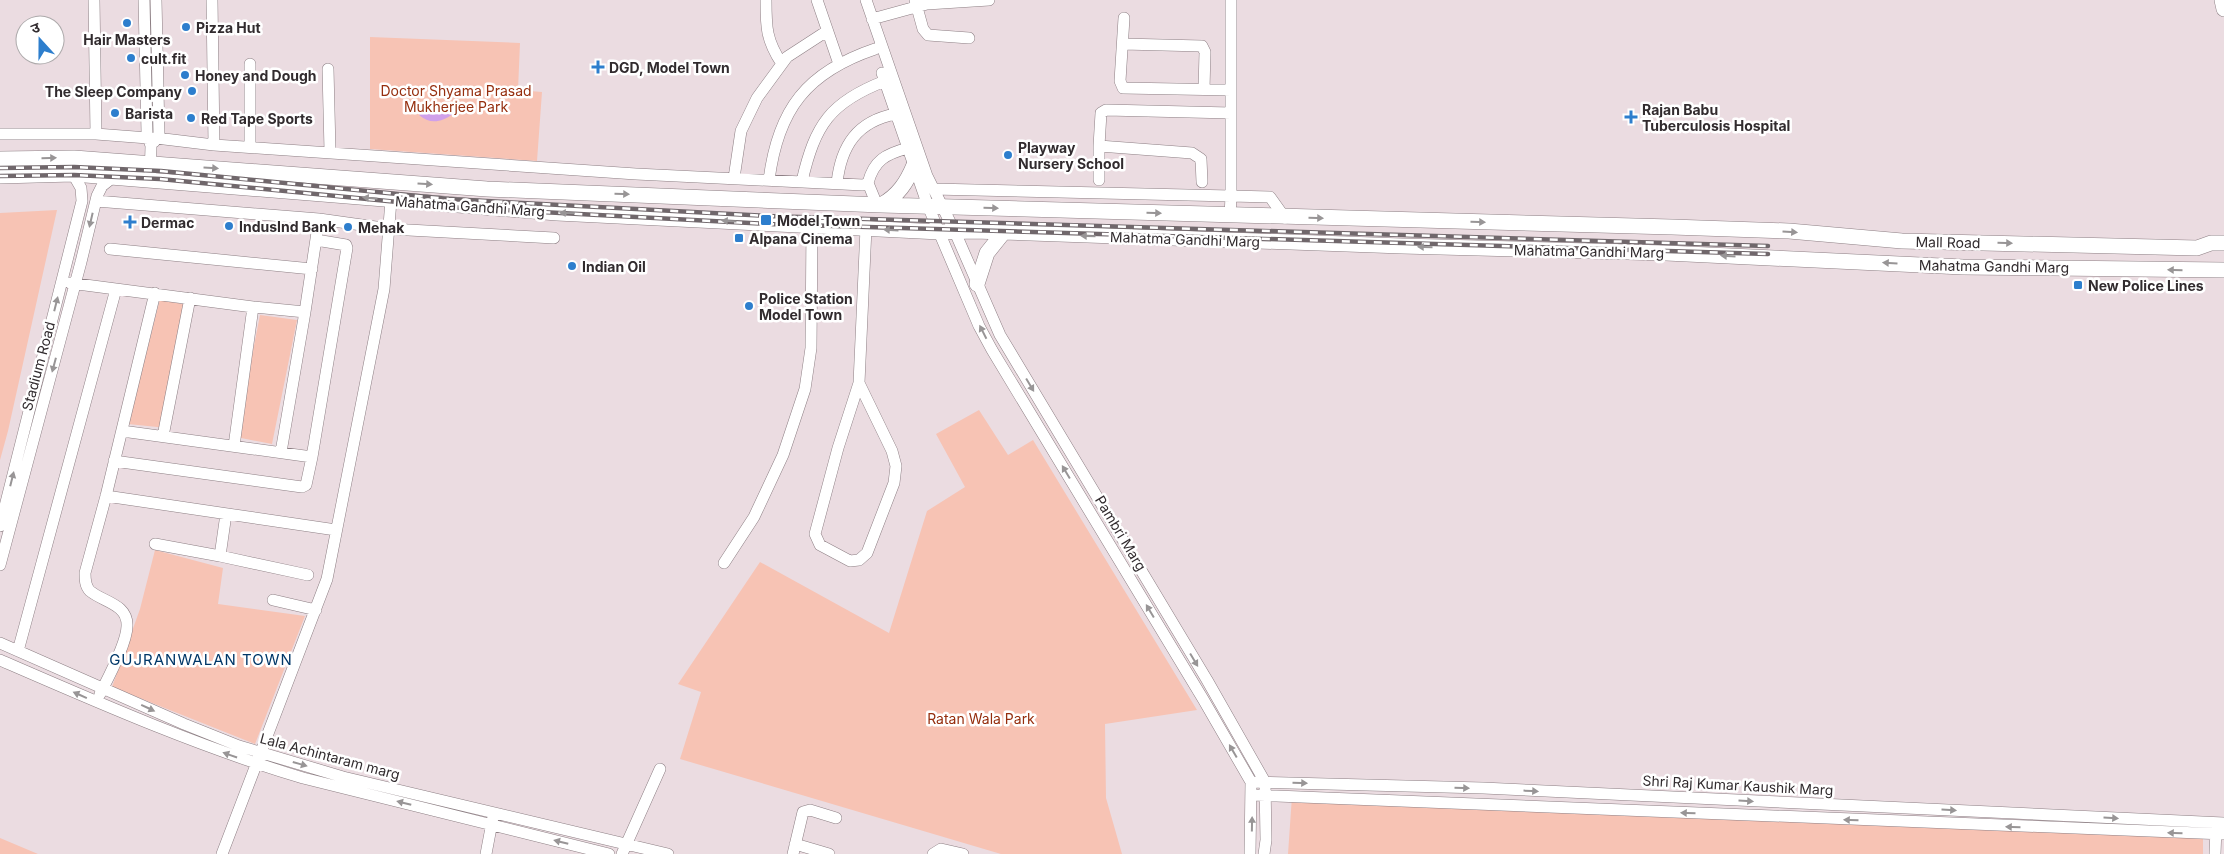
<svg xmlns="http://www.w3.org/2000/svg" width="2224" height="854" font-family="Inter,'Noto Sans Devanagari',sans-serif">
<rect width="100%" height="100%" fill="#ebdce1"/>
<path fill="#f7c3b4" d="M370 37 520 43 518 90 542 92 537 161 370 149Z
M57 210 8 431 0 460V213Z
M160 299 191 306 167 428 128 424Z
M260 315 297 320 272 444 236 437Z
M979 410 1008 455 1033 440 1197 710 1105 724 1106 798 1122 854H1001L680 759 701 692 678 684 760 562 889 633 927 511 965 487 936 434Z
M155 550 223 568 218 604 305 616 255 744 112 687 140 609Z
M1292 796 2203 838V854H1288Z
M0 838 38 854H0Z"/>
<path fill="#d0a0ea" d="M447 108 453 114C442 122 430 125 419 115L425 109 436 113Z"/>
<g fill="none" stroke-linecap="round" stroke-linejoin="round">
<g stroke="#8d7f84" stroke-width="12">
<path id="minor" d="M94 0 96 134
M144 0 147 133 151 146 150 180
M212 0 214 145
M766 0C766 27 766 40 782 64
M817 0 839 64
M866 0 927 176 955 232 1000 335 1207 680 1265 782 1266 840 1264 854
M915 0 923 29 928 35 969 38
M1231 0V196L1270 197 1285 218
M1124 18 1120 81 1123 88 1231 90
M872 19 927 4 989 0
M1123 44 1202 46 1205 52 1204 89
M250 64V146
M328 69 330 151
M882 73 928 206 979 326 992 350 1203 699 1251 782 1250 854
M0 134H96L148 138
M156 138 214 145 636 174 863 185 868 183C874 160 886 154 908 148
M154 142 159 134 156 0
M1099 146 1192 153 1201 159 1202 182
M734 178 741 131 757 98 787 57 827 31
M769 180C778 109 807 72 875 49
M1099 180V146L1101 113 1106 110 1231 113
M802 181C815 125 830 102 885 81
M837 183C841 146 857 121 896 114
M868 183 877 205
M933 189 1231 196 1230 216
M96 201 319 219 390 229 554 238
M110 249 312 269
M70 283 253 307 305 312 319 219
M859 383 838 448 815 534 820 545 850 561 859 560 867 553 894 483 896 466 892 451 859 383 866 228
M122 431 312 457 347 248 346 245 316 240
M163 436 190 298
M234 446 253 307
M281 452 305 312
M114 461 302 487 306 485 312 457
M106 496 336 530
M226 514 220 556 308 575
M0 526 82 201 81 188 73 174
M155 544 220 556
M724 563 754 517 783 455 805 389 811 348 812 225
M0 565 81 262 97 196 102 186 112 178
M273 600 316 610
M0 643 184 724 239 746 343 777 668 854
M18 651 116 289
M0 660C99 703 199 747 303 778L609 854
M100 694C108 678 127 643 127 626 128 604 103 602 90 591 85 586 85 579 85 573L106 496 155 293
M1251 782 1483 788 2224 823
M1252 795 2224 834
M795 844 829 854
M222 854 327 579 384 289 391 200
M486 854 493 817
M622 854 660 769
M793 854 803 812 810 810 836 818
M933 854 941 849 963 854
M2215 854 2216 828"/>
</g>
<g stroke="#8d7f84" stroke-width="16">
<path id="major" d="M2222 0 2224 9
M0 159 74 158 487 189 881 205 1672 227 1789 231 1902 241 2197 248 2211 243H2224
M0 176 73 174 557 213 940 232 975 231 1402 246 1666 253 1963 267 2224 270
M881 205C898 196 907 182 914 165
M977 284 987 253 1003 233"/>
</g>
<use href="#minor" stroke="#fff" stroke-width="11"/>
<use href="#major" stroke="#fff" stroke-width="15"/>
<g stroke="#70676b" stroke-width="4.5">
<path id="rail" d="M0 168 74 167 161 171 449 199 767 216 1768 246
M0 176 74 175 160 179 449 207 767 224 1768 254"/>
</g>
<use href="#rail" stroke="#fff" stroke-width="2.5" stroke-dasharray="8" stroke-linecap="butt"/>
</g>
<defs><path id="oneway-solid" d="M-6-.8H1V-3.2L6.5 0L1 3.2V.8H-6Z" transform="scale(1.25)"/></defs>
<g fill="#989596">
<use href="#oneway-solid" transform="translate(49 158) rotate(-1)"/>
<use href="#oneway-solid" transform="translate(211 168) rotate(4)"/>
<use href="#oneway-solid" transform="translate(425 184) rotate(4)"/>
<use href="#oneway-solid" transform="translate(622 194) rotate(2)"/>
<use href="#oneway-solid" transform="translate(370 198) rotate(-175)"/>
<use href="#oneway-solid" transform="translate(991 208) rotate(2)"/>
<use href="#oneway-solid" transform="translate(567 213) rotate(-178)"/>
<use href="#oneway-solid" transform="translate(1154 213) rotate(2)"/>
<use href="#oneway-solid" transform="translate(1316 218) rotate(1)"/>
<use href="#oneway-solid" transform="translate(91 220) rotate(103)"/>
<use href="#oneway-solid" transform="translate(729 221) rotate(-177)"/>
<use href="#oneway-solid" transform="translate(1478 222) rotate(1)"/>
<use href="#oneway-solid" transform="translate(891 230) rotate(-177)"/>
<use href="#oneway-solid" transform="translate(1790 232) rotate(4)"/>
<use href="#oneway-solid" transform="translate(1088 236) rotate(-178)"/>
<use href="#oneway-solid" transform="translate(2005 243) rotate(1)"/>
<use href="#oneway-solid" transform="translate(1425 247) rotate(-179)"/>
<use href="#oneway-solid" transform="translate(1728 256) rotate(-177)"/>
<use href="#oneway-solid" transform="translate(1890 263) rotate(-177)"/>
<use href="#oneway-solid" transform="translate(2175 270) rotate(-179)"/>
<use href="#oneway-solid" transform="translate(56 304) rotate(-76)"/>
<use href="#oneway-solid" transform="translate(983 332) rotate(-117)"/>
<use href="#oneway-solid" transform="translate(54 365) rotate(105)"/>
<use href="#oneway-solid" transform="translate(1030 385) rotate(59)"/>
<use href="#oneway-solid" transform="translate(1066 472) rotate(-121)"/>
<use href="#oneway-solid" transform="translate(12 479) rotate(-76)"/>
<use href="#oneway-solid" transform="translate(1150 611) rotate(-121)"/>
<use href="#oneway-solid" transform="translate(1194 660) rotate(59)"/>
<use href="#oneway-solid" transform="translate(80 695) rotate(-156)"/>
<use href="#oneway-solid" transform="translate(148 708) rotate(25)"/>
<use href="#oneway-solid" transform="translate(1233 751) rotate(-120)"/>
<use href="#oneway-solid" transform="translate(230 755) rotate(-161)"/>
<use href="#oneway-solid" transform="translate(300 764) rotate(16)"/>
<use href="#oneway-solid" transform="translate(1300 783) rotate(2)"/>
<use href="#oneway-solid" transform="translate(1462 788) rotate(2)"/>
<use href="#oneway-solid" transform="translate(1531 791) rotate(3)"/>
<use href="#oneway-solid" transform="translate(1746 801) rotate(3)"/>
<use href="#oneway-solid" transform="translate(404 803) rotate(-166)"/>
<use href="#oneway-solid" transform="translate(1949 810) rotate(3)"/>
<use href="#oneway-solid" transform="translate(1688 813) rotate(-178)"/>
<use href="#oneway-solid" transform="translate(2111 818) rotate(3)"/>
<use href="#oneway-solid" transform="translate(1851 820) rotate(-178)"/>
<use href="#oneway-solid" transform="translate(1252 824) rotate(-89)"/>
<use href="#oneway-solid" transform="translate(2013 827) rotate(-178)"/>
<use href="#oneway-solid" transform="translate(2175 833) rotate(-178)"/>
<use href="#oneway-solid" transform="translate(561 842) rotate(-166)"/>
</g>
<g fill="#2d7ecd" stroke="#fff" stroke-width="2">
<circle cx="127" cy="23" r="5"/>
<circle cx="186" cy="27" r="5"/>
<circle cx="131" cy="58" r="5"/>
<path d="M595.5 59.5h5v5h5v5h-5v5h-5v-5h-5v-5h5z"/>
<circle cx="185" cy="75" r="5"/>
<circle cx="192" cy="91" r="5"/>
<circle cx="115" cy="113" r="5"/>
<path d="M1628.5 109.5h5v5h5v5h-5v5h-5v-5h-5v-5h5z"/>
<circle cx="191" cy="118" r="5"/>
<circle cx="1008" cy="155" r="5"/>
<rect x="760" y="214" width="12" height="12" rx="2.5"/>
<path d="M127.5 214.5h5v5h5v5h-5v5h-5v-5h-5v-5h5z"/>
<circle cx="229" cy="226" r="5"/>
<circle cx="348" cy="227" r="5"/>
<rect x="734" y="233" width="10" height="10" rx="2.5"/>
<circle cx="572" cy="266" r="5"/>
<rect x="2073" y="280" width="10" height="10" rx="2.5"/>
<circle cx="749" cy="306" r="5"/>
</g>
<g text-anchor="middle" dominant-baseline="central" stroke-width="5" stroke-linejoin="round" paint-order="stroke">
<g font-size="14" font-weight="bold" fill="#312b2e" stroke="#fff" text-anchor="start">
<text x="196" y="27">Pizza Hut</text>
<text x="127" y="39" text-anchor="middle">Hair Masters</text>
<text x="141" y="58">cult.fit</text>
<text x="609" y="67">DGD, Model Town</text>
<text x="195" y="75">Honey and Dough</text>
<text x="182" y="91" text-anchor="end">The Sleep Company</text>
<text x="1642" y="109">Rajan Babu<tspan x="1642" dy="16">Tuberculosis Hospital</tspan></text>
<text x="125" y="113">Barista</text>
<text x="201" y="118">Red Tape Sports</text>
<text x="1018" y="147">Playway<tspan x="1018" dy="16">Nursery School</tspan></text>
<text x="777" y="220">Model Town</text>
<text x="141" y="222">Dermac</text>
<text x="239" y="226">IndusInd Bank</text>
<text x="358" y="227">Mehak</text>
<text x="749" y="238">Alpana Cinema</text>
<text x="582" y="266">Indian Oil</text>
<text x="2088" y="285">New Police Lines</text>
<text x="759" y="298">Police Station<tspan x="759" dy="16">Model Town</tspan></text>
</g>
<g font-size="14" fill="#952e0e" stroke="#fff">
<text x="456" y="90">Doctor Shyama Prasad<tspan x="456" dy="16">Mukherjee Park</tspan></text>
<text x="981" y="718">Ratan Wala Park</text>
</g>
<g font-size="14" fill="#312b2e" stroke="#fff">
<text transform="translate(470 206) rotate(4)">Mahatma Gandhi Marg</text>
<text transform="translate(1185 239) rotate(2)">Mahatma Gandhi Marg</text>
<text transform="translate(1948 242) rotate(1)">Mall Road</text>
<text transform="translate(1589 251) rotate(1)">Mahatma Gandhi Marg</text>
<text transform="translate(1994 266) rotate(1)">Mahatma Gandhi Marg</text>
<text transform="translate(38 366) rotate(-75)">Stadium Road</text>
<text transform="translate(1121 533) rotate(59)">Pambri Marg</text>
<text transform="translate(330 756) rotate(15)">Lala Achintaram marg</text>
<text transform="translate(1738 785) rotate(3)">Shri Raj Kumar Kaushik Marg</text>
</g>
<g font-size="15" letter-spacing="1" fill="#003768" stroke="#fff">
<text x="201" y="659">GUJRANWALAN TOWN</text>
</g>
</g>
<g transform="translate(40 40) rotate(339)"><circle r="24" fill="#ffffff" stroke="#adaaab"/>
<path d="M0-4L9 19L0 12L-9 19Z" fill="#2d7ecd"/>
<text y="-8" font-size="14" font-weight="bold" text-anchor="middle" fill="#312b2e">उ</text>
</g>
</svg>
